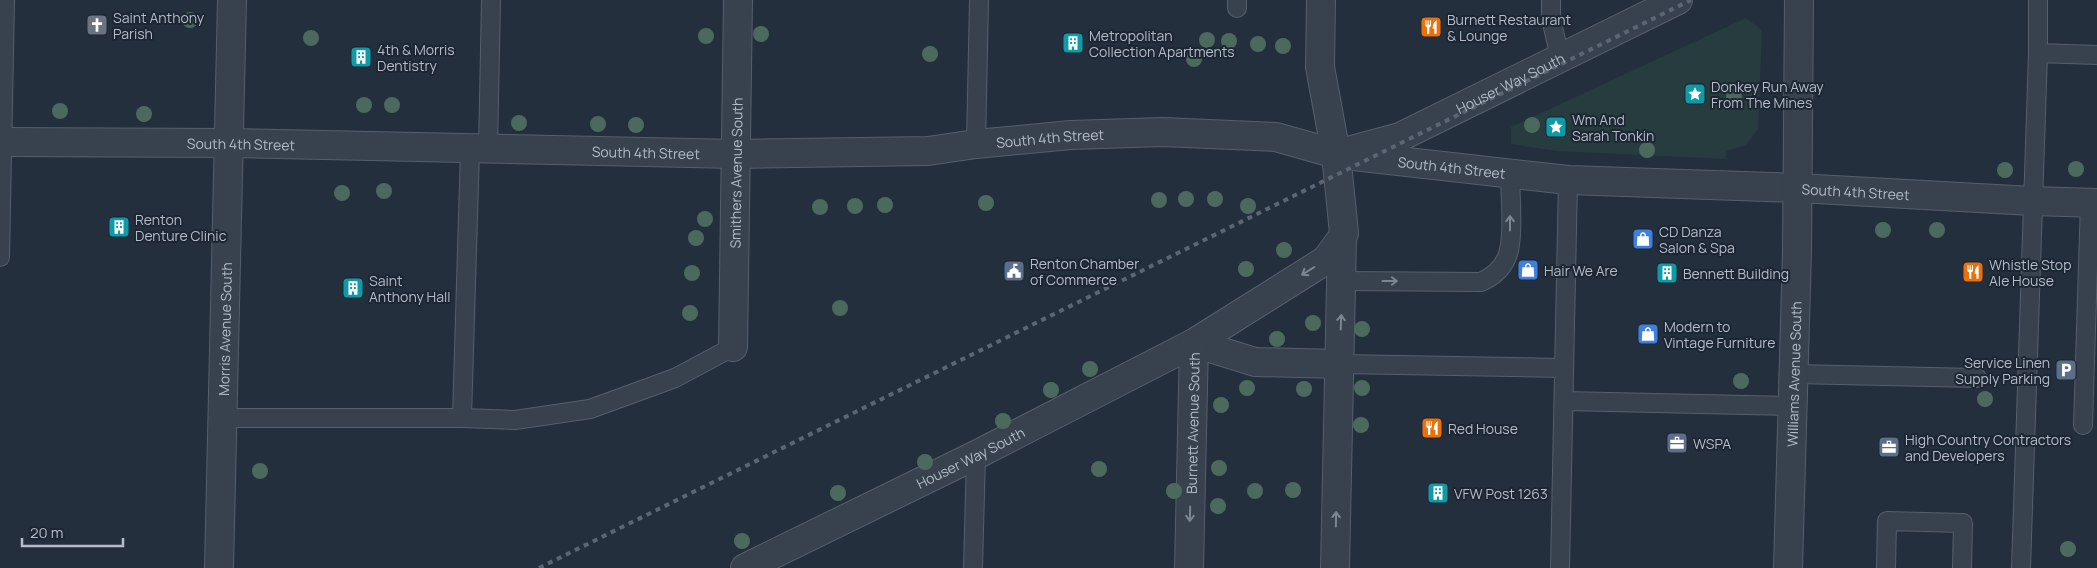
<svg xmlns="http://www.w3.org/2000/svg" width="2097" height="568" font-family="Manrope,sans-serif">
<rect width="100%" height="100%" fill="#242f3e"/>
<path fill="#263c3f" d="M1746 18 1762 30 1758 129 1746 145 1727 151 1726 159 1557 151 1511 144V127Z"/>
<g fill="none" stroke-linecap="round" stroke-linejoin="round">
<g stroke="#565f6c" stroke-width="20">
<path id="service" d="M1551 0V19L1560 57
M1237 8V0
M2038 53 2097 55
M976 144 979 0
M488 149 491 0
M0 257 5 0
M1342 281 1481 282C1492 277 1501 270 1506 259 1515 242 1510 195 1510 174
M1340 364 1564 368
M1793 374 1977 378
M1564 401 1792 406
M222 418H462L470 149
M462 418 515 420 590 409 675 378 733 347
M2083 425 2090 202
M973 568 976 455
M1560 568 1568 180
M1886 568 1887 521 1963 523 1962 568
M2021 568 2038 53V0"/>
</g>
<g stroke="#565f6c" stroke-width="30">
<g id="minor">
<path d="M1321 0 1320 67 1336 154 1344 233 1342 238 1335 568"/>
<path id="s1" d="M1337 154 1400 137 1678 0"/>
<path d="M1194 343 1255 362 1340 364"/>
<path id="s2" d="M733 347 738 0"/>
<path id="s3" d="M219 568 232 0"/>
<path id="s4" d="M745 568 976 455 1194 343 1326 260 1342 238"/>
<path id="s5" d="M1189 568 1194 343"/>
</g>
</g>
<g stroke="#565f6c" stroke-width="30">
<g id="tertiary">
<path id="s6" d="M0 142 229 143 736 154 928 151 976 144 1071 135 1163 132 1276 137 1336 154 1568 180 1798 188 2032 201 2097 203"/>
<path id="s7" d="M1788 568 1797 251 1799 0"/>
</g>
</g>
<use href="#service" stroke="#38414e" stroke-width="18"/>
<use href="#minor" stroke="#38414e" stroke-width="28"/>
<use href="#tertiary" stroke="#38414e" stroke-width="28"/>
<path stroke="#5a6575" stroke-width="4" stroke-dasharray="5 5" stroke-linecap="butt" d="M539 568 1691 0"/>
</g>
<g fill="#4b6a5d">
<circle cx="190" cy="20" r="8"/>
<circle cx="761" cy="34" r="8"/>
<circle cx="706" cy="36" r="8"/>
<circle cx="311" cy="38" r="8"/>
<circle cx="1207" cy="40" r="8"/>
<circle cx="1229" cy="41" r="8"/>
<circle cx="1258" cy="44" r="8"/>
<circle cx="1283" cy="46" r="8"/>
<circle cx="930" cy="54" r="8"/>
<circle cx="1194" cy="59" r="8"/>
<circle cx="1734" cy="97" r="8"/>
<circle cx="364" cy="105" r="8"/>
<circle cx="392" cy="105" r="8"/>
<circle cx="60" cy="111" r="8"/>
<circle cx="144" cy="114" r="8"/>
<circle cx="519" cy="123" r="8"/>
<circle cx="598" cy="124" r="8"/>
<circle cx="636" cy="125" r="8"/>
<circle cx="1532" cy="125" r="8"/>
<circle cx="1647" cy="150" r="8"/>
<circle cx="2076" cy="169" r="8"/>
<circle cx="2005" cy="170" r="8"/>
<circle cx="384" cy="191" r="8"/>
<circle cx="342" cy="193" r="8"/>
<circle cx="1186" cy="199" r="8"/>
<circle cx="1215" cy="199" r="8"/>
<circle cx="1159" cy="200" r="8"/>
<circle cx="986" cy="203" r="8"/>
<circle cx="885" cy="205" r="8"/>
<circle cx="855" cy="206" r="8"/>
<circle cx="1248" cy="206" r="8"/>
<circle cx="820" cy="207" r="8"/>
<circle cx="705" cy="219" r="8"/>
<circle cx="1883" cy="230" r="8"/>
<circle cx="1937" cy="230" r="8"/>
<circle cx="696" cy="238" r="8"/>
<circle cx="1284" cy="250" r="8"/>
<circle cx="1246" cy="269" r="8"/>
<circle cx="692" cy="273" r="8"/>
<circle cx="840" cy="308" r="8"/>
<circle cx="690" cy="313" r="8"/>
<circle cx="1313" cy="323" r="8"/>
<circle cx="1362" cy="329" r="8"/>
<circle cx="1277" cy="339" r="8"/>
<circle cx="1090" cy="369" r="8"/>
<circle cx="1741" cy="381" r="8"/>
<circle cx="1247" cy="388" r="8"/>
<circle cx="1362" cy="388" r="8"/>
<circle cx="1304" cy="389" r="8"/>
<circle cx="1051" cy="390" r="8"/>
<circle cx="1985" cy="399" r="8"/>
<circle cx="1221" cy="405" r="8"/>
<circle cx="1003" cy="421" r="8"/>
<circle cx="1361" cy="425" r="8"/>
<circle cx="925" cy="462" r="8"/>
<circle cx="1219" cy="468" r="8"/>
<circle cx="1099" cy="469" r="8"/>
<circle cx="260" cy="471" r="8"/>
<circle cx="1293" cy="490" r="8"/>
<circle cx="1174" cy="491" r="8"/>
<circle cx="1255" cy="491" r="8"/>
<circle cx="838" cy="493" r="8"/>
<circle cx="1218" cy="506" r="8"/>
<circle cx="742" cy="541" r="8"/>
<circle cx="2068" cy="549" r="8"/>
</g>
<defs><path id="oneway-shaft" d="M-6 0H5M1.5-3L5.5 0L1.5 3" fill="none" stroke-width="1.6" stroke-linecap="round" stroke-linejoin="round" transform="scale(1.25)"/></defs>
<g stroke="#7c8592">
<use href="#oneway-shaft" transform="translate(1510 223) rotate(-90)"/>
<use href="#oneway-shaft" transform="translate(1308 271) rotate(148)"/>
<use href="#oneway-shaft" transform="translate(1390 281)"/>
<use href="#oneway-shaft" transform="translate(1341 322) rotate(-88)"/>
<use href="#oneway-shaft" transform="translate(1190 514) rotate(91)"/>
<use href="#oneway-shaft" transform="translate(1336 519) rotate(-89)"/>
</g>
<defs>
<g id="church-square" transform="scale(1.125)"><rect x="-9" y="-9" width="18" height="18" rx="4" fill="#6b7280" stroke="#1d2633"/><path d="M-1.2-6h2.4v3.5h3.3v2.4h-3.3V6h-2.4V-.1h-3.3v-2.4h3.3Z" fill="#fff"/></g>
<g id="restaurant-square" transform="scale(1.125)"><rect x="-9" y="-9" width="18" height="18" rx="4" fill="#e8710a" stroke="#1d2633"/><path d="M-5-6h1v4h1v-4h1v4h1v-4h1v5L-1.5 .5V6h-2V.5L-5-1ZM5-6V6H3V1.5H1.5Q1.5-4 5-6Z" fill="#fff"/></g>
<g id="building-square" transform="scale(1.125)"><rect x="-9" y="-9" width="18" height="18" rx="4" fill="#0f9aa8" stroke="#1d2633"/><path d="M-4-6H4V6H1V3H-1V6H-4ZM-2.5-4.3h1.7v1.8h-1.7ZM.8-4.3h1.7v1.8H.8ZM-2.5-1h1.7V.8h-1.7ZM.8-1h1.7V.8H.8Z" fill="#fff"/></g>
<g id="sight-square" transform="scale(1.125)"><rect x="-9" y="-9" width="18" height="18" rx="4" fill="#0f9aa8" stroke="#1d2633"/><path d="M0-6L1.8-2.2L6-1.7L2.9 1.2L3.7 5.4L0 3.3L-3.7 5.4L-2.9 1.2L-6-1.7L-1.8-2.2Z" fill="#fff"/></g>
<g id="shop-square" transform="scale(1.125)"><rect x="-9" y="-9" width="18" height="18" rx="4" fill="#3f7fe0" stroke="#1d2633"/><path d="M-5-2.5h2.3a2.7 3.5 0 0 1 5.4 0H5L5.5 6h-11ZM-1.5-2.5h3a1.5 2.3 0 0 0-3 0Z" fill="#fff"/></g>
<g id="civic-square" transform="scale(1.125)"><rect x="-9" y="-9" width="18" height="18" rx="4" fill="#5c6f8a" stroke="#1d2633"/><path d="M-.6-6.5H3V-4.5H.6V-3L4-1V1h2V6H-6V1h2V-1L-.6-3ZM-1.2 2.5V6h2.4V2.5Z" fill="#fff"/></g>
<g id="parking-square" transform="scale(1.125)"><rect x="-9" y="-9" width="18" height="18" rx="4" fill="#5c6f8a" stroke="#1d2633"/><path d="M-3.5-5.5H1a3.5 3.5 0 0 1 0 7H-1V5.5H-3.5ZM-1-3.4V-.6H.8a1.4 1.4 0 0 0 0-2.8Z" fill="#fff"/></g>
<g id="office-square" transform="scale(1.125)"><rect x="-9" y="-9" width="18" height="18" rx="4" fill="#5c6f8a" stroke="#1d2633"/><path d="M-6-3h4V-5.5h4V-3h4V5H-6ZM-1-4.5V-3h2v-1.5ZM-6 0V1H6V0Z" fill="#fff"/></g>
</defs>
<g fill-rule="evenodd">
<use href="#church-square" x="97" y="25"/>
<use href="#restaurant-square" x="1431" y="27"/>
<use href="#building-square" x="1073" y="43"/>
<use href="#building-square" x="361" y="57"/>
<use href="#sight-square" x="1695" y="94"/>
<use href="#sight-square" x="1556" y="127"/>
<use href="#building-square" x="119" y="227"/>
<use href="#shop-square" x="1643" y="239"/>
<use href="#shop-square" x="1528" y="270"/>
<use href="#civic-square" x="1014" y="271"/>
<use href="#restaurant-square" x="1973" y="272"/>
<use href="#building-square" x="1667" y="273"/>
<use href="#building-square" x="353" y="288"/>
<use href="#shop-square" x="1648" y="334"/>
<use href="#parking-square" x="2066" y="370"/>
<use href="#restaurant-square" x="1432" y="428"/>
<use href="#office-square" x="1677" y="443"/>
<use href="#office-square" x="1889" y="447"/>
<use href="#building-square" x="1438" y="493"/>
</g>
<g text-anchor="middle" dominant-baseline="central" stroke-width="4" stroke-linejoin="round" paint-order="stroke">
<g font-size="14" fill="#b4bcc9" stroke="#1d2633" text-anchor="start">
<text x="113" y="17">Saint Anthony<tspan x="113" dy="16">Parish</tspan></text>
<text x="1447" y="19">Burnett Restaurant<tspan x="1447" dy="16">&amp; Lounge</tspan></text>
<text x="1089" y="35">Metropolitan<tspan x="1089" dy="16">Collection Apartments</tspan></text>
<text x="377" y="49">4th &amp; Morris<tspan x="377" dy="16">Dentistry</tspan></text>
<text x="1711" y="86">Donkey Run Away<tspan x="1711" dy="16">From The Mines</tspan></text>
<text x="1572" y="119">Wm And<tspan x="1572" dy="16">Sarah Tonkin</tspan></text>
<text x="135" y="219">Renton<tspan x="135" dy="16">Denture Clinic</tspan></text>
<text x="1659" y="231">CD Danza<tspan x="1659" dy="16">Salon &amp; Spa</tspan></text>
<text x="1030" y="263">Renton Chamber<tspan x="1030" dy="16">of Commerce</tspan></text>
<text x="1989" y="264">Whistle Stop<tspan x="1989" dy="16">Ale House</tspan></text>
<text x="1544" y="270">Hair We Are</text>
<text x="1683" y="273">Bennett Building</text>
<text x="369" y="280">Saint<tspan x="369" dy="16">Anthony Hall</tspan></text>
<text x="1664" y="326">Modern to<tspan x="1664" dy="16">Vintage Furniture</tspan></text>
<text x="2050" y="362" text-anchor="end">Service Linen<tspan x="2050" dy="16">Supply Parking</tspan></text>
<text x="1448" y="428">Red House</text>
<text x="1905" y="439">High Country Contractors<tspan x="1905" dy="16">and Developers</tspan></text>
<text x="1693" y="443">WSPA</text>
<text x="1454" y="493">VFW Post 1263</text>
</g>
<g font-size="14" fill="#b4bcc9" stroke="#1d2633">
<text stroke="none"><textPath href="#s1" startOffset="188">Houser Way South</textPath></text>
<text stroke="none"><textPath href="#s6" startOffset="1051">South 4th Street</textPath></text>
<text stroke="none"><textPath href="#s6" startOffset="241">South 4th Street</textPath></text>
<text stroke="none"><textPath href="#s6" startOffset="646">South 4th Street</textPath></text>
<text stroke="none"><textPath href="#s6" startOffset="1456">South 4th Street</textPath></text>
<text stroke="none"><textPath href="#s2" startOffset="174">Smithers Avenue South</textPath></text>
<text stroke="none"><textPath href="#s6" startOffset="1861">South 4th Street</textPath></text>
<text stroke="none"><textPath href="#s3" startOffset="239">Morris Avenue South</textPath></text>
<text stroke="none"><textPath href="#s7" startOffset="194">Williams Avenue South</textPath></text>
<text stroke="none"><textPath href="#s5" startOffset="145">Burnett Avenue South</textPath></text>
<text stroke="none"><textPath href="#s4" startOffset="251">Houser Way South</textPath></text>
</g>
</g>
<path d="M22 538v8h101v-8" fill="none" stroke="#b4bcc9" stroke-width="2.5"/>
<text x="30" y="538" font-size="15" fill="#b4bcc9" stroke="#1d2633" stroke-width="4" paint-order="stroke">20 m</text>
</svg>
